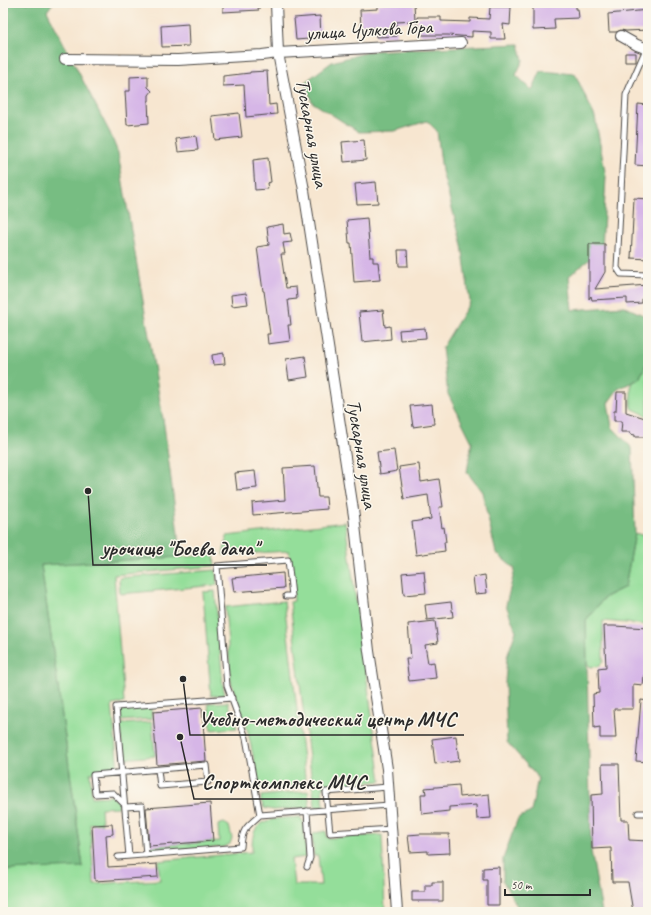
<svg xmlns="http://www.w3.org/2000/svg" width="651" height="915" font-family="Caveat,sans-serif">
<rect width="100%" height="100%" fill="#fbf7ec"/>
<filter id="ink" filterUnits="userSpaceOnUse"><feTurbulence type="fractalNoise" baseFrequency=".025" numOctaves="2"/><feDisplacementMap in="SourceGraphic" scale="8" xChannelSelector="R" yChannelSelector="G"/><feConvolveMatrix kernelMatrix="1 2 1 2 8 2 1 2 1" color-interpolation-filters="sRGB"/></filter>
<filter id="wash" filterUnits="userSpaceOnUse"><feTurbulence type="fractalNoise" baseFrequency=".012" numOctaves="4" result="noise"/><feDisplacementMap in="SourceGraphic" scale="16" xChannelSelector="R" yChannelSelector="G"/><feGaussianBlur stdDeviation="0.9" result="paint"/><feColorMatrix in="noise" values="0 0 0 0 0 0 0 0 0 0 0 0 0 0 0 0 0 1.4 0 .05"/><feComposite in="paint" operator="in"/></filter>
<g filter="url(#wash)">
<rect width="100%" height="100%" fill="#f7e6d0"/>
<path fill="#94de9a" stroke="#608462" d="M648 360V416L631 408V383L639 379Z
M345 522 381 781 322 787 324 807H315L290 602 294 601 289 551 223 555 227 536Z
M635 533 648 537V625L603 621V662L599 666 590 667 587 663 586 620 605 597 625 587Z
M214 555 215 566 114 575 124 703 112 705 118 770 90 773 92 797 112 796 119 802V807L101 808 102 823 90 824 94 884 160 880 158 861 252 852C252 846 252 839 254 833 259 817 286 818 300 817L303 821 304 825 306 857 291 859 294 885H321L318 856H314L312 838 314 833 326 831 327 838 382 835 385 912H3V866L9 870 83 866 41 565Z
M216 570 217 585 120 594 119 578Z
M215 591 223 686 225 695 211 696 203 592Z
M284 601 306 785 262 790 260 788 248 732 231 682 225 607Z
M228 702 237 728 211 730 208 703Z
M151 708 152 719 120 721 118 710Z
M152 722 155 756 123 759 120 724Z
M308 791 310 808 273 810 264 808 261 801V796Z
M224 823 229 826 232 838 230 844 224 847 148 853V847L219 841 218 825Z"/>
<path fill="#77bd82" stroke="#517456" d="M3 3H53L47 11 110 133 118 153 164 425 181 557 41 565 83 867 8 870 3 866Z
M519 44 523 60 516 75 532 90 541 71 575 74 595 117 606 177 602 249 569 276 572 310 624 306 645 316 648 329V360L639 379 618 389 608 403 612 427 632 448 635 533 625 587 605 597 586 620 591 851 602 912H517V906L503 881V859L518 818 531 812 538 778 507 742 505 683 507 657 516 631 506 605 515 569 496 553 482 492 467 472 472 442 448 394 442 348 470 302 462 245 442 171 437 131 427 121 395 131 359 132 312 102 305 82 332 62 372 51Z"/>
<g id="blocks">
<path fill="#d6b6e7" d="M223 3H259V10L223 12Z
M387 3H414L415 21 396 22 397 36 376 37 375 28 361 29 360 10 378 9V4Z
M533 3H576V9H578L579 18 554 19 555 29 533 30Z
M490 7H511L510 25 503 24 505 39H491V32L472 31V37L448 35H420V26H417V17H441V21L470 22V18L489 19Z
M648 10V30L626 31 621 30 616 32H609L608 14Z
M320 16 321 38 296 40 294 18Z
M188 24 189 46 162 47 161 26Z
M625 53H636V62H625Z
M267 71 269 105 276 104 277 114 246 117 244 85 223 86V76L250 73V72Z
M148 76V87L152 91 149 95V101H148L149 123 127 125 125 91H130V77Z
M638 104 648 105V166L635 165Z
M239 113 242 137 215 140 212 116Z
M196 136 198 150 178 152 176 139Z
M364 140 366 160 344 162 342 142Z
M268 158 271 182 267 183 268 189 255 190 253 160Z
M376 182 378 203 357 204 355 184Z
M634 198 648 199V259L631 258Z
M367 218 370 257H373V262H378L380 280 354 282 351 243H349L347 220Z
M283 224 284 234 290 233 292 242 283 243 285 254H281L286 288 296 287 297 299 288 300 291 325H288L290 341 268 344 267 334H270L264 291H263L257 247 269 245 267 227Z
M589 244H605V272L595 289 648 285V297L642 298V303L627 304V298L592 300 591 296 589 299Z
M398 250H407L408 266H399Z
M246 293 248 304 232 306 231 295Z
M383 310 385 327 390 326 391 339 362 342 359 312Z
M425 328 426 338 400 340 399 330Z
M224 353 225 364 213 365 212 355Z
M305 356 308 377 289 380 286 359Z
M617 392H626V412L648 419V437H635V435L630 434V432H621L622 421H614V411H616Z
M432 404 434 424 413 427 410 406Z
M394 450 397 471 380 474 377 452Z
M419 464 421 482 439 479 443 507H439L442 528 444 527 446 542H444L445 551 416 555 412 522 431 519 428 495 404 499 399 467Z
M315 466 318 497H326L327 509 253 515 252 503 285 500 283 468Z
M255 471 257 488 237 490 235 473Z
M424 571 426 593 404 595 402 573Z
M283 573 284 588 234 592 232 578Z
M485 575 487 593 475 594 473 577Z
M451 602 453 617 427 620 425 605Z
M435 621 438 643 425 645 428 663 434 662 436 678 409 681 406 659H411L408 624Z
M604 626H614L648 628V666L647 676H644L643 685 633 684V709H614L616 738H600V727L594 728 593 694 599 693 598 668 606 667Z
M641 700 648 701V762L636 761Z
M202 708 206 761 157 765 153 712Z
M456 736 459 761 435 764 432 739Z
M602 764H619L621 820H628L629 840 648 841V912H633L628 882H612L611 848 592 849 591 795 603 794Z
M459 785 460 797 489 794 491 818 477 819 476 805 449 807V811L422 814 421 794H426L425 788Z
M210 803 213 841 149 846 146 808Z
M112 824 113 834 106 835 108 867 157 864 158 877 95 881 92 825Z
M420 834H449L450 853 428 854V851L410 852 408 835Z
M499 867V905H487V880H483V868Z
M432 882H443V901H412V892H425V885H432Z"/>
</g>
</g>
<g filter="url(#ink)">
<use href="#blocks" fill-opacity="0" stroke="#4a4744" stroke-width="1"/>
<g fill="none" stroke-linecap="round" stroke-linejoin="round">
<g stroke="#4a4744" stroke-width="7">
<path id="lane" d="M646 49 626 95 617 268 621 274 648 275
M286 596H292L288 560 217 566 227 686 246 738 260 815 389 805
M388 787 326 792 330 833 392 829
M124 804 113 793 95 794 93 775 206 765 208 782 160 786 158 770
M125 807 142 806 146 855
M307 811 310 858 307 867
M638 813H648
M129 856 116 707 232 698
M118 857 241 847C242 828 247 827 260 815"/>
</g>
<g stroke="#4a4744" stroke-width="12">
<path id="street" d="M276 3 278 53 304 190 354 516 369 651 387 769 397 912
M621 36 637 45 648 49
M65 59 178 60 262 55 278 53 461 43"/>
</g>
<use href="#lane" stroke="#fff" stroke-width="5"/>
<use href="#street" stroke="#fff" stroke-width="10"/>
</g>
</g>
<g text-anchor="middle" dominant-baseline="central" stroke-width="3" stroke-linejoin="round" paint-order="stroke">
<g font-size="20" fill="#2b2b2b" stroke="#fbf7ec">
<text transform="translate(369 30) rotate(-3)">улица Чулкова Гора</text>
<text transform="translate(312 133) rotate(80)">Тускарная улица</text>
<text transform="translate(362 454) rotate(81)">Тускарная улица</text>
</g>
</g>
<path fill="none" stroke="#2b2b2b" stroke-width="1.5" d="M88 491L93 565H267M183 679L190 735H464M180 737L194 799H374"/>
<g fill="#2b2b2b" stroke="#fbf7ec" stroke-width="1.5">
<circle cx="88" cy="491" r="4"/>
<circle cx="183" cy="679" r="4"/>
<circle cx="180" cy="737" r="4"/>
</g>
<g font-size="21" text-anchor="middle" font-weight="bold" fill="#2b2b2b" stroke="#fbf7ec" stroke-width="3" stroke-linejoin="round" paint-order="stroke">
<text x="180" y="555">урочище "Боева дача"</text>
<text x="327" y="726">Учебно-методический центр МЧС</text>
<text x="284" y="789">Спорткомплекс МЧС</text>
</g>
<rect width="651" height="915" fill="none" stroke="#fbf7ec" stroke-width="16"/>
<path d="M505 889v6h85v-6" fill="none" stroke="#2b2b2b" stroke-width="2"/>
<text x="511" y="889" font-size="12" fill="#2b2b2b" stroke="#fbf7ec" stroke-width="3" paint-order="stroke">50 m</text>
</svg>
